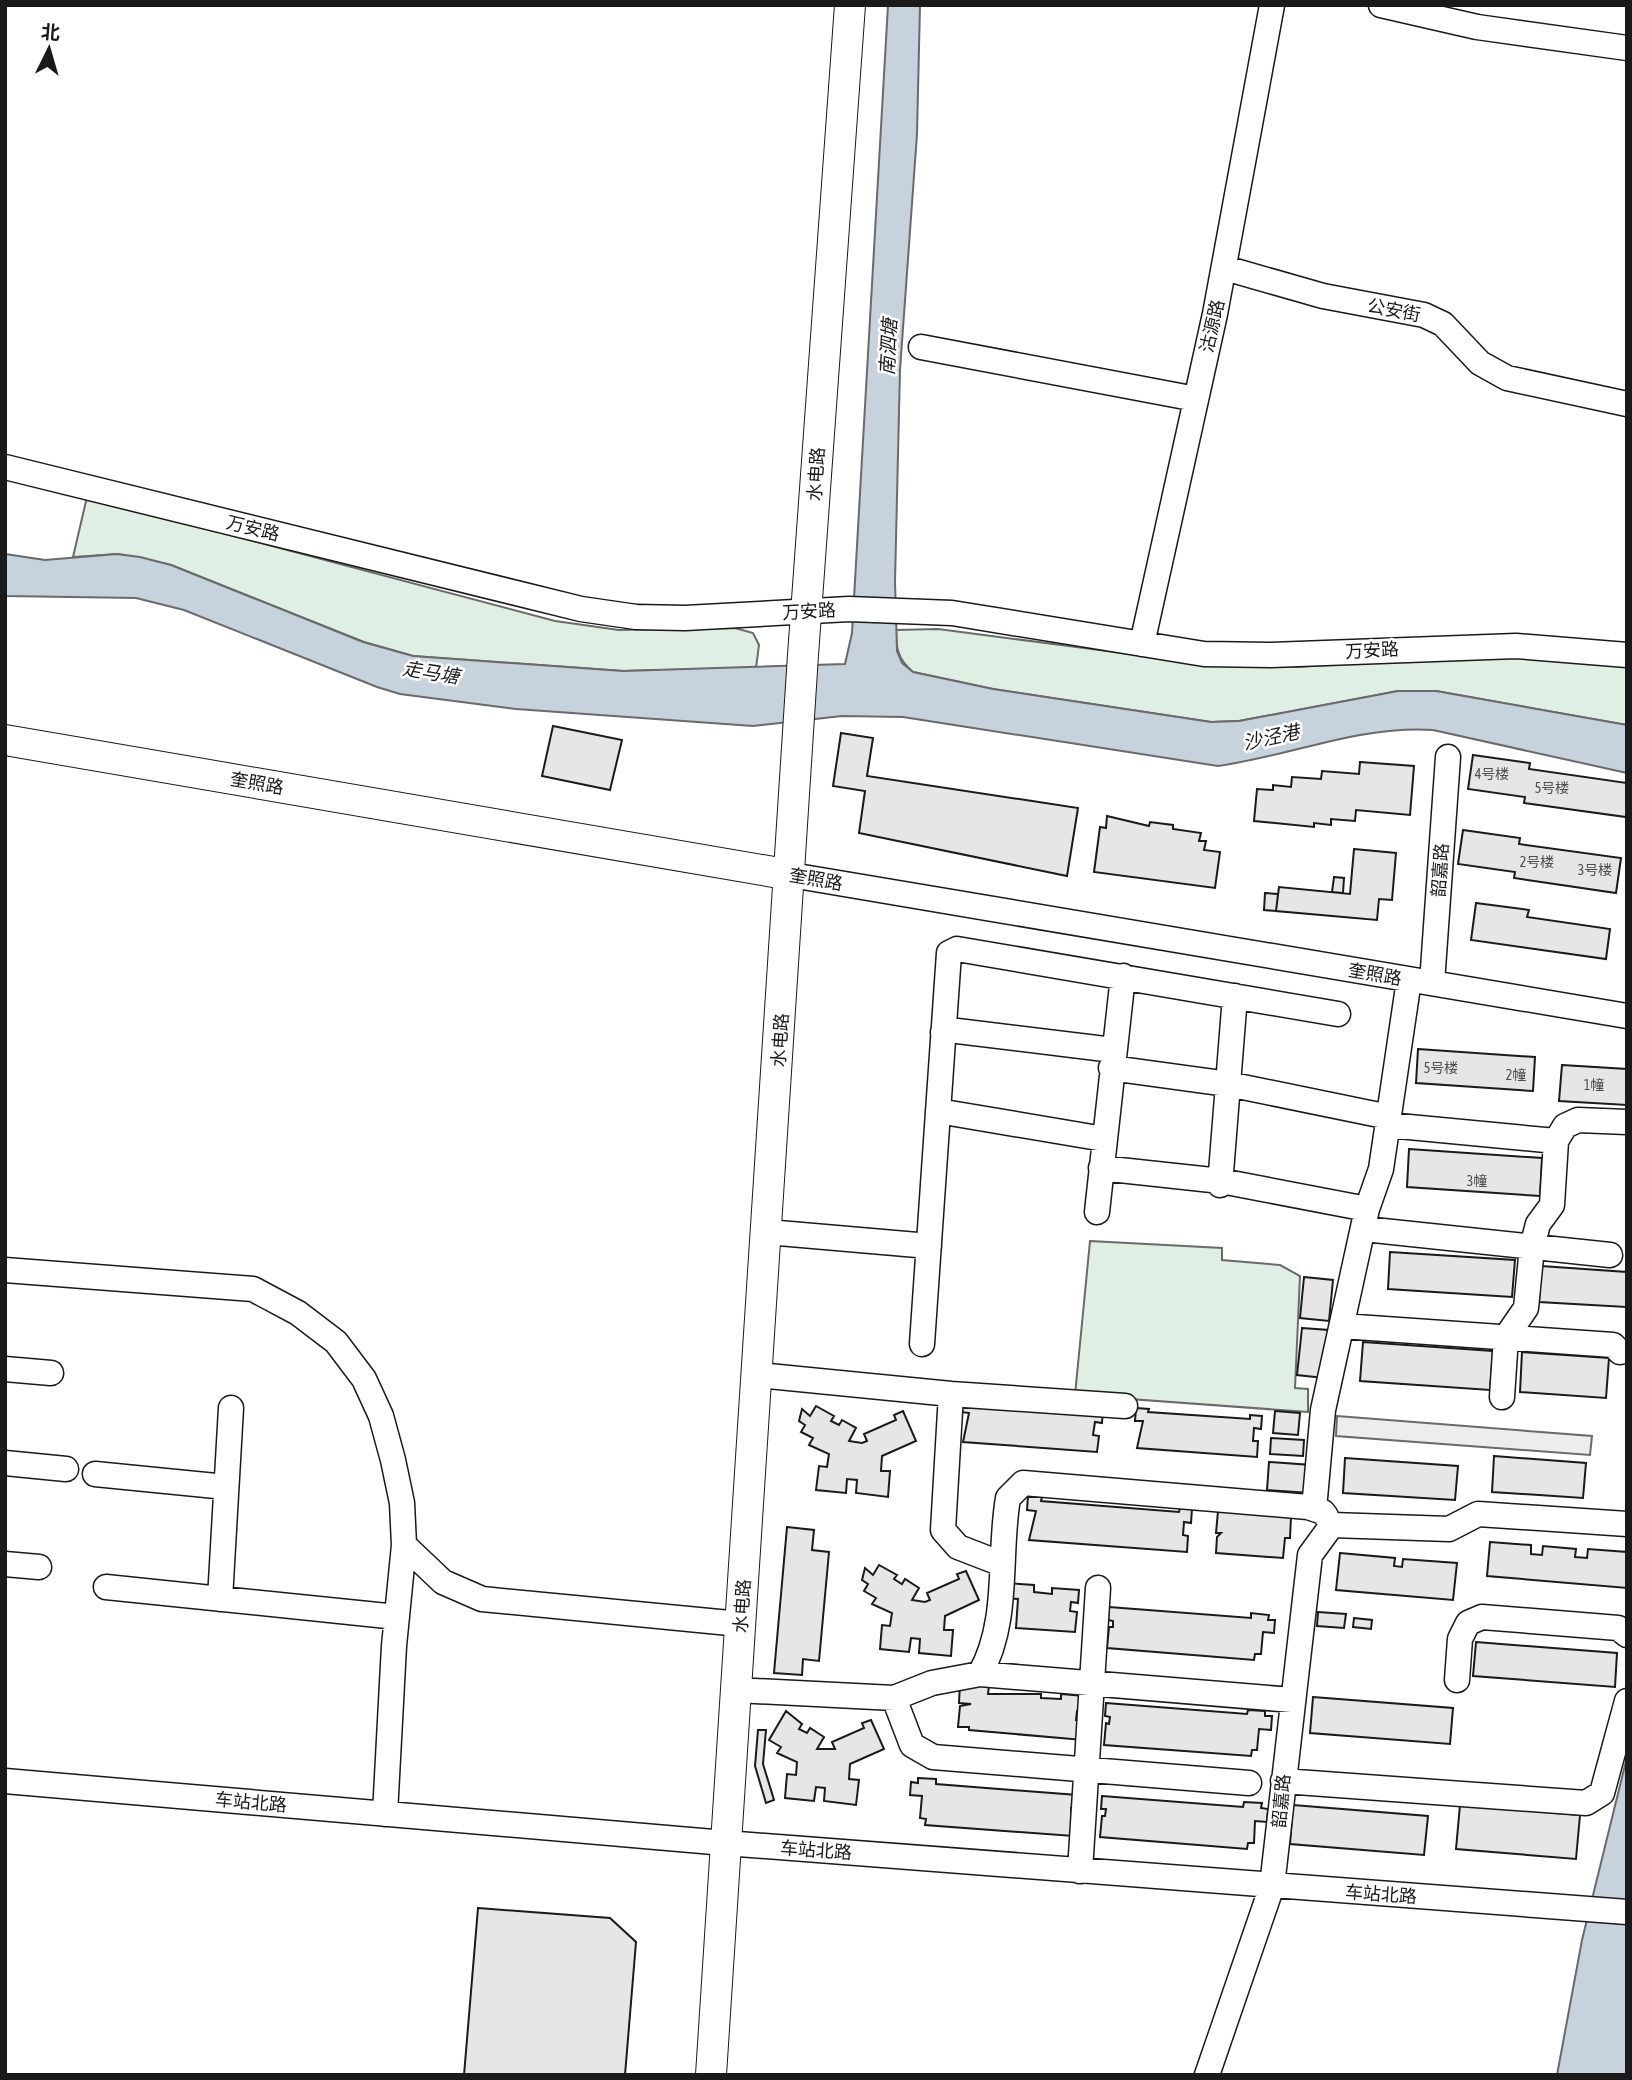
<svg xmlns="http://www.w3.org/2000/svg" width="1632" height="2080" font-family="'Asap Condensed','Noto Sans SC',sans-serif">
<rect width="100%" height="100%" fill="#fff"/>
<path fill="#e0efe3" stroke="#6a6a6a" stroke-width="2" d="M87 497 555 621 619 630 735 628 753 633 759 645 756 668 623 671 413 656 364 642 171 565 118 554 73 557Z
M938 629 1169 659 1295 667 1541 653 1627 663V725L1436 691H1398L1239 721 1211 722 993 689 913 672C898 659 896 649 896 630Z
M1090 1241 1222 1248V1260L1280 1265 1300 1276 1295 1388 1308 1389V1412L1075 1395Z"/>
<path fill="#ededed" stroke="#6a6a6a" stroke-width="2" d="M1337 1416 1592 1436 1590 1455 1336 1436Z"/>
<path fill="#c6d2dc" stroke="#6a6a6a" stroke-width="2" d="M888 5H920L917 134 900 370 895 582 897 651 902 663 913 672 993 689 1211 722 1239 721 1398 691H1436L1627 725V773L1433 730C1359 725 1291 756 1218 766L903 717 842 716 753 726 516 709 400 694 377 687 184 610 136 598 5 596V554L45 560 117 554 140 557 171 565 363 642 413 656 623 671 845 664 852 633Z
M1627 1757V2075H1557L1582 1940Z"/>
<path fill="#e6e6e6" stroke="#1a1a1a" stroke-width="2" d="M553 726 622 740 610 790 542 776Z
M841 733 873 738 867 776 1078 808 1067 876 859 833 865 791 833 786Z
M1473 755 1530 763 1529 769 1627 783 1626 817 1524 803 1525 797 1468 789Z
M1360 762 1414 766 1410 815 1356 810 1355 821 1331 819V825L1314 823V827L1254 821 1257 789 1273 790V785L1291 787 1292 777 1321 779 1322 771 1359 774Z
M1107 816 1149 826 1150 822 1173 825V829L1201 833 1199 841H1206L1204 850 1220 852 1215 888 1094 872 1100 827 1106 828Z
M1463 830 1520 838 1519 844 1621 858 1616 893 1514 878 1515 872 1458 864Z
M1354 849 1396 853 1392 900 1379 899 1377 920 1276 911 1279 887 1350 894Z
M1334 877 1344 878 1343 893 1332 892Z
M1265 893 1278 894 1276 911 1264 910Z
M1476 903 1529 910 1527 917 1610 929 1606 959 1471 940Z
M1418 1049 1535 1057 1533 1091 1416 1083Z
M1562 1065 1627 1069V1105L1559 1101Z
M1409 1149 1542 1158 1540 1196 1407 1187Z
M1390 1252 1515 1260 1512 1297 1388 1289Z
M1541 1266 1627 1272 1626 1307 1539 1302Z
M1304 1277 1333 1280 1329 1321 1300 1318Z
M1302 1328 1329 1330 1324 1378 1297 1375Z
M1363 1342 1493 1351 1490 1390 1360 1381Z
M1522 1352 1609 1358 1606 1398 1520 1392Z
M962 1398 1103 1409 1102 1423 1095 1422 1093 1435 1099 1436 1097 1452 963 1442 969 1413 961 1412Z
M816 1406 834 1416 831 1421 839 1425 842 1420 856 1428 849 1441 862 1443 867 1441 864 1434 896 1420 894 1415 903 1411 916 1441 882 1456 881 1471H890L888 1497 856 1493 857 1480 847 1479 846 1493 816 1490 819 1466 827 1467 829 1454 809 1445 813 1438 801 1432 805 1425 799 1421 802 1409 810 1416Z
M1136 1408 1149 1409 1148 1412 1250 1419V1415L1262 1416 1261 1429 1254 1428 1253 1441H1258L1257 1457 1137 1448 1143 1421H1135Z
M1275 1411 1300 1413 1298 1435 1273 1433Z
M1271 1438 1304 1440 1303 1456 1270 1454Z
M1494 1456 1586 1463 1583 1498 1492 1492Z
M1345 1458 1458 1466 1455 1500 1343 1493Z
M1269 1462 1312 1465 1310 1493 1267 1490Z
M1028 1496 1042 1497 1041 1501 1179 1512 1180 1508 1192 1509 1191 1523 1184 1522 1183 1535 1188 1536 1187 1552 1029 1540 1036 1511 1027 1510Z
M1218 1511 1291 1517 1290 1538H1285L1283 1558 1216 1553 1217 1537 1221 1533H1216Z
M787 1527 814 1530 812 1550 829 1552 819 1661 803 1659 802 1675 774 1673Z
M1490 1542 1531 1545V1554L1542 1555 1543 1546 1576 1549 1575 1557 1587 1558 1588 1549 1627 1552V1588L1487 1576Z
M1340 1553 1395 1558 1394 1566 1402 1567 1403 1559 1457 1563 1453 1600 1336 1590Z
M879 1565 897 1575 894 1579 902 1584 905 1579 919 1588 912 1600 925 1602 930 1600 927 1593 959 1579 957 1574 966 1571 979 1600 945 1616 944 1630H953L951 1656 919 1653 920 1639 911 1638 909 1652 880 1649 882 1625 890 1626 892 1613 872 1604 876 1598 864 1591 868 1584 862 1580 865 1568 873 1575Z
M1006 1583 1034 1585V1592L1052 1594V1588L1079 1590 1078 1603 1071 1602 1070 1611 1077 1612 1075 1632 1016 1628 1018 1599 1005 1598Z
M1109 1607 1251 1618V1613L1269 1615 1268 1620H1275L1274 1633 1263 1632 1261 1654H1255L1254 1660 1107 1648 1109 1627H1113V1621L1108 1620Z
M1318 1612 1346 1614 1344 1628 1317 1626Z
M1354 1618 1372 1620 1371 1629 1353 1627Z
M1476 1642 1617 1653 1615 1687 1473 1676Z
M960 1683 989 1686 988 1694H1041V1698L1061 1699V1694L1085 1696 1084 1711H1077L1076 1720 1085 1721 1083 1740 969 1730V1727H958L960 1706 971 1704 959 1703Z
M1313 1697 1453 1708 1450 1744 1310 1733Z
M1106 1703 1247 1714 1248 1710 1265 1711V1716H1272L1271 1730 1259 1729 1257 1750H1252L1251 1756 1104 1745 1106 1723 1109 1724 1110 1717 1105 1716Z
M786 1711 802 1724 799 1729 807 1733 810 1728 824 1737 817 1749H835L832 1742 864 1728 862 1723 871 1720 884 1749 850 1764 849 1779 859 1780 856 1805 824 1801 825 1788 816 1787 814 1801 785 1798 787 1774 796 1775 797 1762 777 1753 781 1747 769 1740Z
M758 1730H766L763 1764 774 1800 766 1803 755 1766Z
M918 1778 936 1779V1784L1077 1795 1076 1809 1071 1808 1073 1836 925 1825 926 1819 920 1818 922 1796 910 1795 911 1782 918 1783Z
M1102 1796 1243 1807 1244 1802 1262 1803 1261 1808 1268 1809 1267 1822 1255 1821 1254 1843H1248L1247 1849 1100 1837 1102 1816H1105L1106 1809H1101Z
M1293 1805 1428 1816 1424 1855 1290 1844Z
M1460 1805 1580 1815 1576 1859 1456 1849Z
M478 1908 610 1918 636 1942 625 2075H464Z"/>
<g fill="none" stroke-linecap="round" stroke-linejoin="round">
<g stroke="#1a1a1a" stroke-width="27">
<path id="minor" d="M1381 5 1477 27 1627 48
M1225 268 1323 296 1424 315 1443 324 1480 363 1507 378 1627 404
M921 347 1196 399
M5 467 581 609 636 617 685 618 849 609 952 613 1204 654 1271 655 1516 646 1627 655
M1142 644 1215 314 1272 5
M791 875 1627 1016
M1432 983 1448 757
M943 1032 949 1030 1113 1050
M1111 1068 1228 1084 1389 1117
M938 1111 1104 1139
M1388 1125 1556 1141
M1101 1168 1221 1181 1367 1209
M1220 1185 1235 996
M1097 1212 1123 976
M1364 1229 1610 1255
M767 1232 929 1246
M5 1270 253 1289 298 1313 336 1342 364 1379 381 1416 393 1460 402 1503 404 1545 394 1646 385 1814
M1342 1326 1613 1345 1620 1352
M922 1344 949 953 957 949 1338 1014
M5 1369 51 1373
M758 1375 951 1394 1125 1406
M951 1394 943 1530 958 1547 1002 1564
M1502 1397 1506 1337 1526 1308 1532 1247 1538 1224 1552 1205 1556 1141 1565 1126 1578 1120 1627 1122
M5 1463 66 1469
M95 1474 226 1487
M1314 1509 1323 1410 1367 1209 1381 1169 1409 980
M1332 1525 1449 1529 1478 1514 1627 1524
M404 1545 443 1582 482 1599 740 1624
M5 1564 39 1567
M106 1587 397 1617
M220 1599 231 1408
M980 1674C1010 1621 998 1556 1008 1498L1023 1483 1308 1507 1323 1512 1326 1516
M1457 1680 1460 1639 1468 1623 1482 1617 1618 1628 1627 1635
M736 1690 894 1698 932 1683 980 1674 1292 1700
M894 1698 912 1745 933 1757 1249 1783
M5 1781 725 1843 1627 1912
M1283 1781 1586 1803 1602 1793 1627 1701
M1080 1871 1098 1588
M1207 2075 1272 1886 1310 1555 1332 1525"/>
</g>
<g stroke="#1a1a1a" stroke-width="32">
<path id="major" d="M5 740 791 875
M711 2075 803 655 850 5"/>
</g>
<use href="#minor" stroke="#fff" stroke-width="24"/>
<use href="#major" stroke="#fff" stroke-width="30"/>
</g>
<g text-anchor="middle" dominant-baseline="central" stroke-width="5" stroke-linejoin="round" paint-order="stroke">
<g font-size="14" fill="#4d4d4d">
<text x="1492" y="774">4号楼</text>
<text x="1552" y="788">5号楼</text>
<text x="1537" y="862">2号楼</text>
<text x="1595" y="870">3号楼</text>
<text x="1441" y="1068">5号楼</text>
<text x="1516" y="1075">2幢</text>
<text x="1594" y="1085">1幢</text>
<text x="1477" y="1181">3幢</text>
</g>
<g font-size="18" fill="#1a1a1a" stroke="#fff">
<text transform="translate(1394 310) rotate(11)">公安街</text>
<text transform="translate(1212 326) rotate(-77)">沽源路</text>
<text transform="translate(816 474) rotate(-86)">水电路</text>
<text transform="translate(253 528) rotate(14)">万安路</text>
<text transform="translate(809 611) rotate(-3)">万安路</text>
<text transform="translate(1372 650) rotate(-3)">万安路</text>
<text transform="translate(257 783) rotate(10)">奎照路</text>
<text transform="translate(1440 870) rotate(-86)">韶嘉路</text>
<text transform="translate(816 879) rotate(10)">奎照路</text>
<text transform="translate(1375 974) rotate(10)">奎照路</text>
<text transform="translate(780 1040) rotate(-86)">水电路</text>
<text transform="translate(742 1606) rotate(-86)">水电路</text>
<text transform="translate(1281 1801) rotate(-85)">韶嘉路</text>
<text transform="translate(251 1802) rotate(5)">车站北路</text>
<text transform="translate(816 1850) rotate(4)">车站北路</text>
<text transform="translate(1381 1894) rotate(4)">车站北路</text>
</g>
<g font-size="19" font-style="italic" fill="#1a1a1a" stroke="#fff">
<text transform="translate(888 347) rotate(-87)">南泗塘</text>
<text transform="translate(431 672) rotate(9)">走马塘</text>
<text transform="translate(1271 737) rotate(-12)">沙泾港</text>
</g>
</g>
<rect width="1632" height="2080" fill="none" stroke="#1a1a1a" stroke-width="14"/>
<g transform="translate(49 49) rotate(5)" stroke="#ffffff" stroke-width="5" paint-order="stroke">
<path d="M0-5L12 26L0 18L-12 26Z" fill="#1a1a1a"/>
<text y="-10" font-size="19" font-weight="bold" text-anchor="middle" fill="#1a1a1a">北</text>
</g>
</svg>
